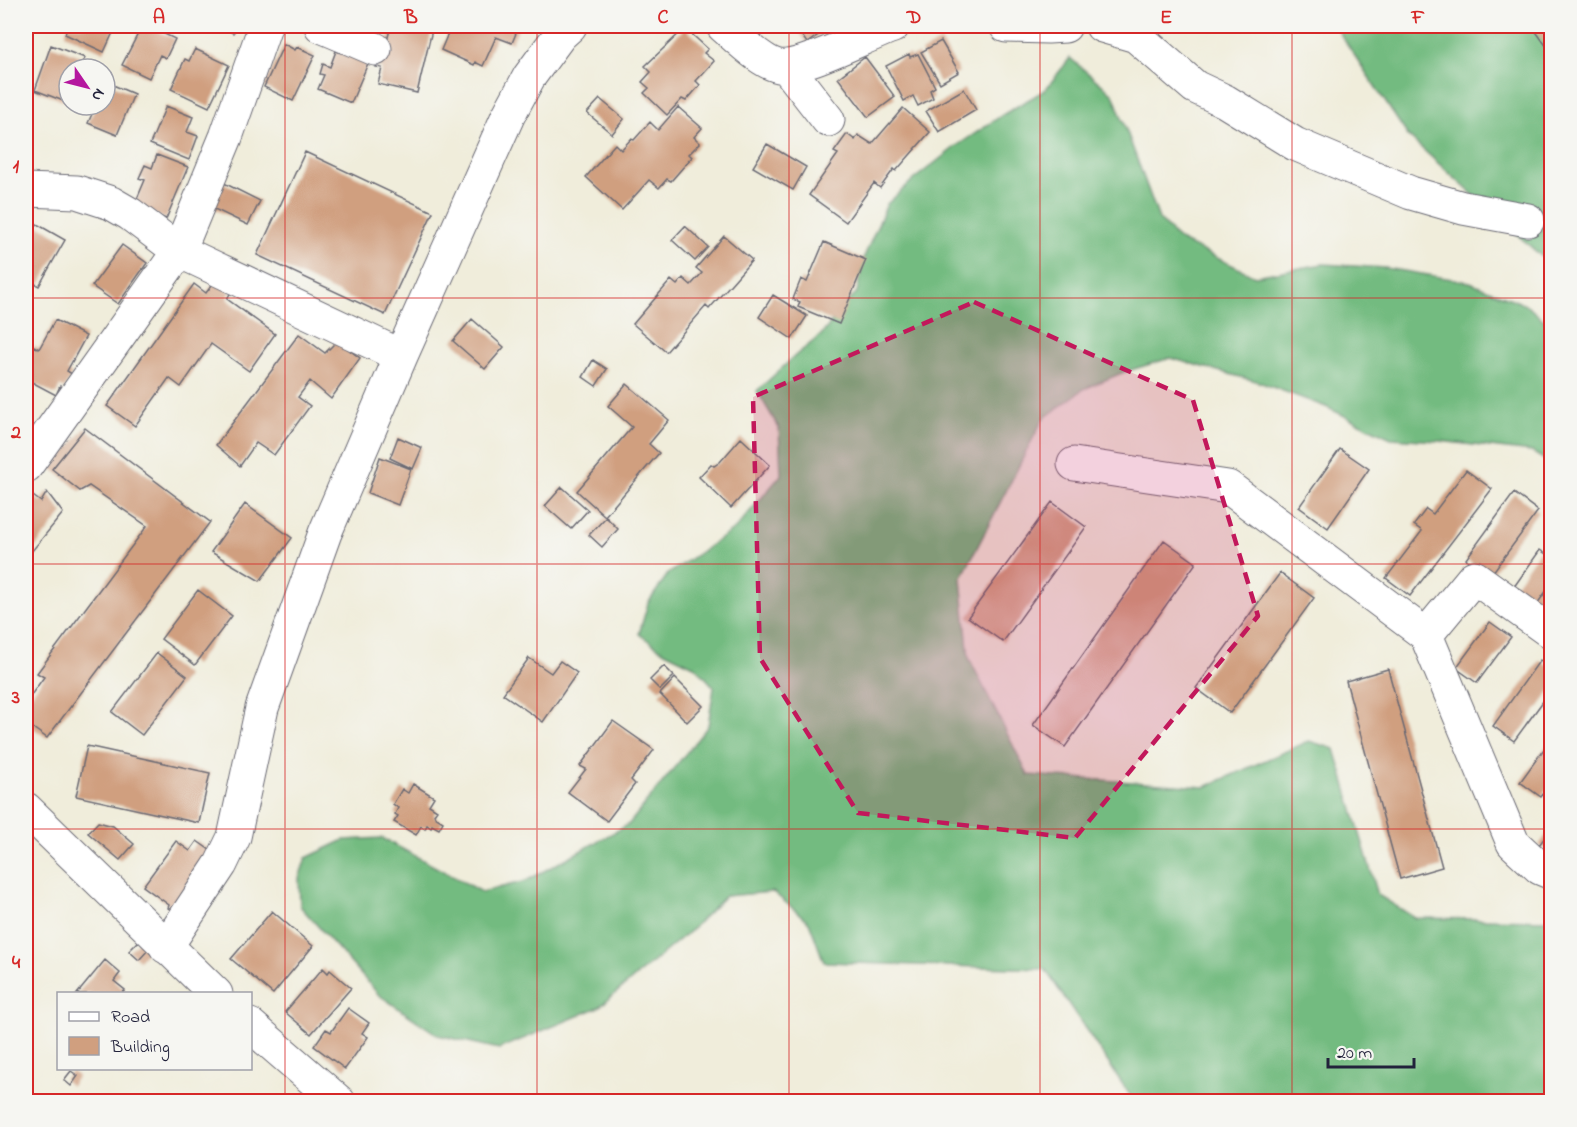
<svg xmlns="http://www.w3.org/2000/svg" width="1577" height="1127" font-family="'Indie Flower',sans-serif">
<rect width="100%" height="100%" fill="#f6f6f2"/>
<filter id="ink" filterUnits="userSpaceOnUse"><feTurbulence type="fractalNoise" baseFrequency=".0167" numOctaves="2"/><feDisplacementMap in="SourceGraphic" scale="12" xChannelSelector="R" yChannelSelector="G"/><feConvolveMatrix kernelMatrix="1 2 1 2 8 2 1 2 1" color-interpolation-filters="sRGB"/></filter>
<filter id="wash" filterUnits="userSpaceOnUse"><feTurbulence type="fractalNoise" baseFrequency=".008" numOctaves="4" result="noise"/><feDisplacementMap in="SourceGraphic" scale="24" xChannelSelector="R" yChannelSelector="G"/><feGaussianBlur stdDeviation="1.35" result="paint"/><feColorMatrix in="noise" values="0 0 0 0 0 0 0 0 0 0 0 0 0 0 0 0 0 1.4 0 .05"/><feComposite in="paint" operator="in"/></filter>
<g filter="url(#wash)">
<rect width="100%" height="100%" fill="#f0eddb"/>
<path fill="#73bb80" stroke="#4a6e5e" stroke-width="1.5" d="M1335 26H1551V265L1408 136Z
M1070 58 1113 94 1159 219 1179 240 1255 276 1323 264 1386 268 1470 282 1526 305 1551 326V464L1532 452 1440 441 1391 438 1326 407 1259 382 1170 358 1124 372 1084 389 1043 419 961 579 969 658 1028 775 1205 787 1309 741 1335 749 1378 895 1415 918 1551 920V1101H1134L1045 969 824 962 809 922 773 892 725 896 691 930 599 1007 499 1049 438 1035 379 995 300 906 299 878 306 858 344 840 382 838 482 892 526 881 629 824 708 726 714 687 696 667 665 652 639 634 648 603 668 574 736 528 781 475 779 428 757 391 796 355 821 335 857 292 864 257 887 204 913 180 955 147 1004 114 1045 90Z"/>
<g id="blocks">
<path fill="#d09f7f" d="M68 26H116L104 52 65 34Z
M142 26H148L175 39 166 58 160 55 149 78 122 65Z
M220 26H238L233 33Z
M391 26H433L417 93 378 84 382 68 376 67 381 47 385 48Z
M461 26H519L512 43 496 37 483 66 475 62 474 65 441 50 449 31 457 34Z
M795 26H831L807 43Z
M1532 26H1552V43L1547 47Z
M685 28 708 49 704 53 714 61 696 81 700 85 686 101 682 99 667 115 644 93 649 88 642 82 651 72 645 66Z
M941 41 959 72 940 83 921 52Z
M284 44 295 50 297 47 315 55 293 101 264 87Z
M51 45 85 58 80 69H69V96L66 102 35 90Z
M195 49 229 65 209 107 171 89 185 59 189 61Z
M342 50 369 61 351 103 318 89 324 75 320 74 323 64 330 67 336 51 341 53Z
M909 54 910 57 918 54 935 87 930 90 933 98 918 106 913 96 904 101 886 66Z
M865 57 895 97 868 117 838 78Z
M106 82 134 94 117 135 88 123 96 105H105Z
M964 89 976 110 939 132 926 111Z
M600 99 624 119 612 134 587 113Z
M166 106 193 117 187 132 198 136 189 160 150 144Z
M678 107 702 128 694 137 700 143 689 154 692 157 671 181 667 179 659 188 649 180 622 210 586 177 615 144 621 150 631 139 634 140 650 122 658 130Z
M903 108 930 132 896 171 894 169 880 188 874 183 846 222 809 195 838 154 834 152 847 134 855 140 858 135 872 144Z
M767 144 806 167 793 190 753 167Z
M305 152 433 212 385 315 257 255Z
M157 155 188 167 166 219 134 206 145 180 139 178 145 165 152 168Z
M222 182 260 201 248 225 210 207Z
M35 223 65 240 39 286 26 279V241Z
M685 226 708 247 695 261 672 240Z
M724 236 752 260 709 309 706 306 666 352 633 324 671 280 677 285 683 278 691 285 702 273 696 268Z
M824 242 866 260 839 324 798 307 800 302 793 299 801 279 807 282Z
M122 245 147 263 118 304 92 286Z
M215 281 231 292 227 299 275 334 249 371 211 344 181 387 169 378 135 426 107 406 194 284 206 293Z
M773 295 807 316 792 339 759 317Z
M472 319 504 347 485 369 453 341Z
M55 320 86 336 67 371 72 374 64 389 60 386 56 395 26 379V371L29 364 26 362 34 346 39 349Z
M299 334 325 353 337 341 360 358 331 399 310 381 298 397 310 406 274 455 256 443 240 466 216 445Z
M593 360 607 369 596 386 583 377Z
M627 384 669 420 649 444 659 453 605 516 577 491 632 427 608 406Z
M85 428 210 522 47 738 26 723V702L44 677 37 673 147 526 89 486 80 491 52 469Z
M398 437 422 448 413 469 390 458Z
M741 438 770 465 731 508 699 477 711 464 714 466 720 462Z
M1340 449 1369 469 1328 528 1299 507Z
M380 457 411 469 398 505 368 493Z
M1466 470 1492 489 1410 596 1386 578 1422 531 1414 525 1426 509 1433 514Z
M562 487 588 510 571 529 545 506Z
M47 492 63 513 32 551 26 545V498L29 493 41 502Z
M1514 493 1538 511 1490 576 1466 559Z
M1052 502 1086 527 1003 642 968 617Z
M245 504 292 538 260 581 211 552Z
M606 517 618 529 602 547 589 535Z
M1164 540 1196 563 1065 747 1033 725Z
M1540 550 1552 558V583L1535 607 1511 591Z
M1280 573 1314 598 1230 713 1196 688Z
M198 590 232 616 195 665 161 639Z
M1490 622 1511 637 1477 683 1456 668Z
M157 653 187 676 142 735 112 712Z
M529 658 551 673 560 661 577 673 543 722 503 694Z
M1540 660 1552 668V689L1514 741 1493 726Z
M664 666 674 676 660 690 650 680Z
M1388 669 1442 867 1400 879 1346 681Z
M675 678 703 706 687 722 660 694Z
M613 721 654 750 631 780 635 784 607 821 568 792 586 769 580 766Z
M1552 738V782L1541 797 1520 782Z
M87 746 210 773 199 823 76 796Z
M413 784 434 797 429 805 437 810 434 814 435 817 443 822 439 829 432 825 431 828 427 825 425 829 421 826 416 835 394 822 398 816 395 814 398 808 393 804 402 789 408 793Z
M98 822 113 826 134 844 120 860 88 833Z
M1552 828V853L1539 845Z
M176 841 190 851 197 841 214 853 175 913 168 908 169 905 143 886Z
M272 911 313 946 273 994 231 959Z
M140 940 149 949 139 960 129 951Z
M105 960 120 973 114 981 125 990 122 994H77Z
M323 968 328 973 330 970 351 988 311 1034 285 1012Z
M26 1005 32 1010 26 1017Z
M348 1008 369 1023 362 1033 368 1037 345 1069 314 1046 326 1029 331 1032Z
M71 1071 78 1076 71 1086 64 1080Z"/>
</g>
</g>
<g filter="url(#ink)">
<use href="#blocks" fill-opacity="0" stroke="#6a6973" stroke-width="1.5"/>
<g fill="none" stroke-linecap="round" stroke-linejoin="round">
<g stroke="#6a6973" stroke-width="35">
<path id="minor" d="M321 26 375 49
M723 26C736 37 762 63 779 66 800 70 869 34 893 26
M1006 26 1048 27 1065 26
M1102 26 1136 36 1195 87 1225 101 1295 144 1411 193 1463 208 1528 220
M786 66 828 120
M26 190 77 192 111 203 130 214 179 251 401 356
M1074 464 1228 487 1426 635 1513 843 1540 868 1552 873
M26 466 179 251 226 137 265 26
M1426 635 1474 577 1552 633
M166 947 221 864 234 837 262 708 325 533 401 356 508 116 529 77 560 35 570 26"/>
</g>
<g stroke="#6a6973" stroke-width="35">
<path id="tertiary" d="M26 809 216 994
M250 1025 339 1102"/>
</g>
<use href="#minor" stroke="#fff" stroke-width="33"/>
<use href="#tertiary" stroke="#fff" stroke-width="33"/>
</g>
</g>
<path fill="#c2185b" fill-opacity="0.2" stroke="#c2185b" stroke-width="4.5" stroke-dasharray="12 8" stroke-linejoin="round" d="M974 302 1193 400 1258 616 1075 838 858 813 760 658 753 397Z"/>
<path fill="none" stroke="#d62828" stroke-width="1.5" stroke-opacity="0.55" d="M285 26V1102M537 26V1102M789 26V1102M1040 26V1102M1292 26V1102M26 298H1552M26 564H1552M26 829H1552"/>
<rect width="1577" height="1127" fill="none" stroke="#f6f6f2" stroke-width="66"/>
<rect x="57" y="992" width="195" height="78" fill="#f6f6f2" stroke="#a1a1a9" stroke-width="1.5"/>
<rect x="69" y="1012" width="30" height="9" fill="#ffffff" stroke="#a1a1a9" stroke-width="1.5"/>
<text x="111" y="1022" font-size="18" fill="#22223b">Road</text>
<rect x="69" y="1037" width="30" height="18" fill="#d09f7f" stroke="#a1a1a9" stroke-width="1.5"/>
<text x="111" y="1052" font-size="18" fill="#22223b">Building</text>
<g transform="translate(87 87) rotate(125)"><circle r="28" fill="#f6f6f2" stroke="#a1a1a9" stroke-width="1.5"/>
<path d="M0-4.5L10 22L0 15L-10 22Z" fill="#b5179e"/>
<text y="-9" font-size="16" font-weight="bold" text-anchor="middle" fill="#22223b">N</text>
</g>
<path d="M1328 1058v9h86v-9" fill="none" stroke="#22223b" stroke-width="3"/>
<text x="1337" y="1058" font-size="18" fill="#22223b" stroke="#f6f6f2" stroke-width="4.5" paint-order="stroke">20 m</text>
<rect x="33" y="33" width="1511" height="1061" fill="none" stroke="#d62828" stroke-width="2"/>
<g font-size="20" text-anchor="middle" font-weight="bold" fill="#d62828">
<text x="159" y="23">A</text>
<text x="411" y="23">B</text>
<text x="663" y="23">C</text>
<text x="914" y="23">D</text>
<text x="1166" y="23">E</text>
<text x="1418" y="23">F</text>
<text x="16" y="172">1</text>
<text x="16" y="438">2</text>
<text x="16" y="703">3</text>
<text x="16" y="968">4</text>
</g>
</svg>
